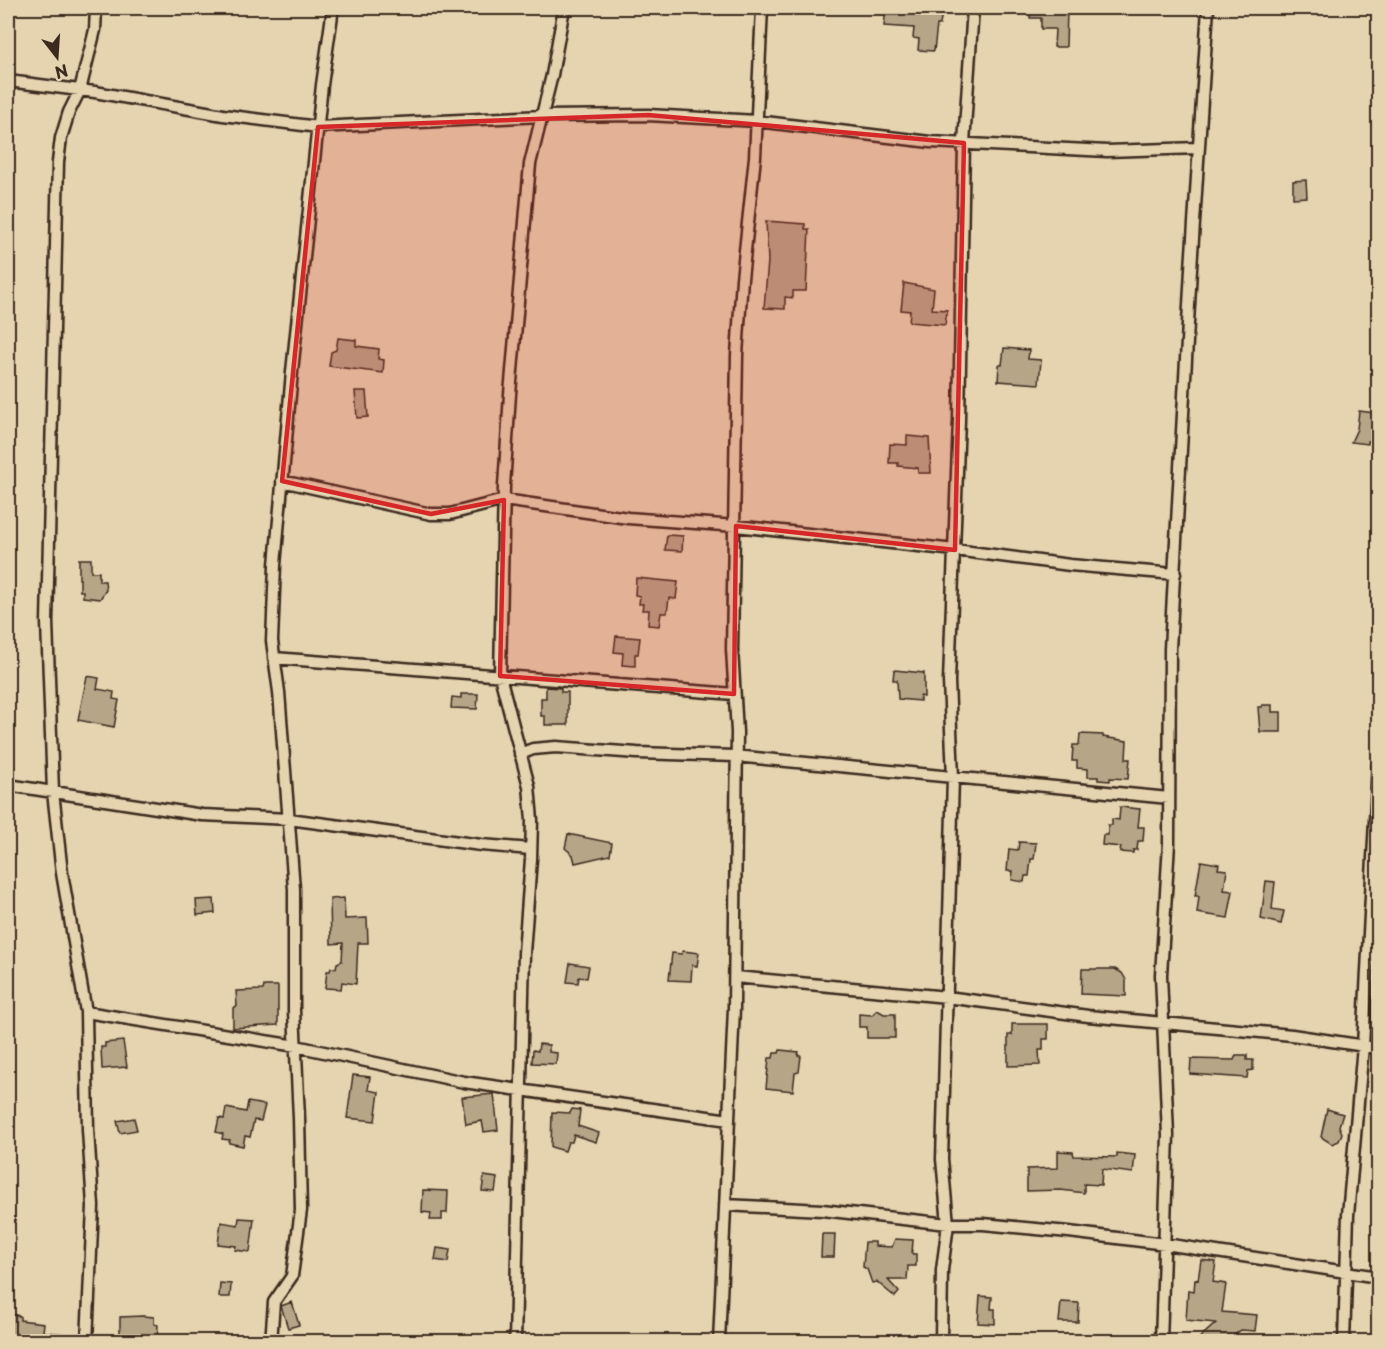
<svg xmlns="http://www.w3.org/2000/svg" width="1386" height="1349" font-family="'Playpen Sans',sans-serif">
<rect width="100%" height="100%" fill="#e6d4b1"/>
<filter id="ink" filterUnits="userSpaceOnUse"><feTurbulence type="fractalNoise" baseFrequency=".0167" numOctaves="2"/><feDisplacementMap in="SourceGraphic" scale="12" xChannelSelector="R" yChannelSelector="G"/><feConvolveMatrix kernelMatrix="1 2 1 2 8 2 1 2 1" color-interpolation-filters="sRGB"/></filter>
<g filter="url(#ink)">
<path fill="#b7a588" stroke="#3b2a1e" stroke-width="1.5" d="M886 8H926V10L942 11 940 25H937L934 51 918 50 919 39 913 38 914 28 884 26Z
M1031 8H1067L1066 47H1054L1055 29H1041V18H1030Z
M1306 180 1307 197 1293 198V181Z
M766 221 805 224V229H809L806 291H793V298L785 297V309L764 308 768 261Z
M904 283 934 289 932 309 947 310 945 325 909 322 910 311 901 310Z
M338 338 356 340V346L379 349 378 359 384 360 383 373 329 366 331 352 336 350Z
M1004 348 1029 350 1028 359 1041 360 1039 384 998 381 999 365H1002Z
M355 391H366L368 417 357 418Z
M1359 411 1375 413 1373 423H1378V442L1368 441V444L1351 442 1357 429Z
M907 436 929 438 931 473H918V468L898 466V463H889L890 444 907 445Z
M667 535 683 536 682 551 665 550Z
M79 559H91V572H99V581H105L106 590 100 599 83 597V591H80V579H79Z
M636 578 678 582 676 599 669 598 667 613H661L659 626 648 625 649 610H642L643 604H639L640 596 635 595Z
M616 636 640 638 638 654H635V666L622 665 623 653 614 652Z
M894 670 924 673V697L920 696V701L898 699 897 680H893Z
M87 676 99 678 97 689 114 692 113 699 119 700 114 727 78 720Z
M546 687 561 688V692H568V725H545V716H541V698H546Z
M461 694H478L477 709 451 708 452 697 461 698Z
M1262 705H1272V712H1281V732H1260L1258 707H1262Z
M1080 734 1103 735V737L1127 741 1126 759H1130L1128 779 1110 778V781L1098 780V777H1088V769L1077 768V761H1072L1073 745H1079Z
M1120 807 1140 809 1138 827H1144L1143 841H1138L1137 850H1133V853L1120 852 1121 847 1102 845 1103 835H1108V825H1112V819L1119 820Z
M568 834 612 843 610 855 575 863 573 855 565 848Z
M1019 842 1036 843 1034 859H1031L1029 876H1025L1024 882 1012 880 1013 871H1007L1009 849 1018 850Z
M1201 861 1219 864 1218 869 1227 870 1224 890 1233 891 1228 918 1197 913 1199 896H1195Z
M1266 881 1275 882 1272 909 1284 911 1281 924 1261 919Z
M344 898 345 919 367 918 368 943H358L356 984 342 982 341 989 325 988 327 971H330L331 968H336L337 963 342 961 343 943 331 944 330 899Z
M214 899 215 913 197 915 196 900Z
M683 951 699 953 697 966 692 965 691 981 669 980 672 953 682 954Z
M570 963 589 966 587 978 579 977 578 983 567 982Z
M1082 969H1115L1122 973 1126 980V996L1081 994Z
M264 986H278V1025L233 1028V1008L237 1006 236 991 263 990Z
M877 1010 884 1014H895V1038H867V1027H859V1014L872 1015Z
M1012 1024H1048V1039H1043V1050H1039L1040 1065 1008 1066V1035H1012Z
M123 1041 127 1067 102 1069 101 1047H105V1043Z
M539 1044 549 1045V1052L557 1053 556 1064 532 1063 533 1050 538 1051Z
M780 1050 799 1052 798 1056H801L799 1072 795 1073 793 1091 766 1088 769 1058H773L774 1053H779Z
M1236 1055H1247V1060H1253V1070L1248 1071 1247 1078 1190 1074 1191 1059 1234 1060Z
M353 1075 370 1077 368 1090 379 1092 375 1121 347 1118Z
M494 1094 498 1130 484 1132 482 1121 466 1124 462 1097Z
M248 1102 265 1105 261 1121 254 1120 250 1137 245 1136 243 1146 229 1143 230 1140 222 1139 223 1134 216 1132 219 1118 224 1119 226 1108 246 1112Z
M572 1109 580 1110 578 1126 599 1133 596 1142 574 1135 572 1142H568L565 1151 551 1147 552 1112 570 1113Z
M1327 1109 1343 1114 1339 1126 1342 1133 1339 1141 1332 1144 1321 1137Z
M134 1118 137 1130 120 1133 117 1121Z
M1058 1151 1073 1152 1074 1156 1117 1157V1153L1135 1155 1133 1173 1102 1169 1101 1185 1084 1184V1193L1061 1190 1027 1191V1169L1058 1168Z
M484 1176 497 1178 495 1192 482 1191Z
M423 1190 448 1191 447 1213H442V1220H430L431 1213 422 1212Z
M239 1218 254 1219 250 1252 235 1250 236 1246 218 1244 221 1222 238 1225Z
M822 1234H835L834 1257H821Z
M895 1239 913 1240 912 1254H916V1266H908L907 1280H888L899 1292 895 1297 877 1282 872 1283 867 1269 863 1267 865 1242H875V1246L892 1247Z
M437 1248 450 1250 448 1262 435 1260Z
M1201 1260 1216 1262 1213 1282 1226 1284 1222 1312 1257 1315 1255 1331 1241 1330 1227 1341H1196L1216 1323 1186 1320 1188 1290 1194 1291 1195 1279 1198 1280Z
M220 1283 231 1284 230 1297H219Z
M980 1296 992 1297 991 1309H995V1324L978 1323Z
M292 1302 299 1325 288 1328 281 1306Z
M1061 1302 1079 1303 1078 1322H1059Z
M8 1314 20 1316V1320L44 1323 43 1332 68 1334V1341H8Z
M143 1316 154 1317V1324L158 1325 157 1341H120V1317Z"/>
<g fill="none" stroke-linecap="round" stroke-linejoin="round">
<g stroke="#3b2a1e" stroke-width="15">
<path id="minor" d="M8 81 95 92 223 115 318 127 542 116 648 115 757 121 930 142 1107 151 1199 148
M282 481 431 514H450L504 500 628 518 736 526 955 550 1070 565 1175 574
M274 658 734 694
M520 754 533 749 556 747 637 753 735 756 1169 798
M8 785 202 815 289 819 481 845 531 849
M735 977 947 997 1088 1016 1292 1035 1378 1048
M86 1012 296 1046 464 1082 729 1120
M725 1205 822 1210 948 1224H983L1069 1232 1165 1244 1378 1277
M87 1342 93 1206 88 1130 86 1012 62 873 53 792 47 622 58 162 61 138 69 112 80 90 95 30 96 8
M271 1342 274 1302 292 1276 301 1210 299 1118 294 1011V889L279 692 272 641 275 565 292 372 322 85 333 8
M515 1342 524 953 531 859 532 820 529 786 500 676 504 486 510 394 530 164 552 75 564 8
M719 1342 734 1008 737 732 732 649 737 355 742 279 755 157 762 8
M941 1342 942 1270 948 1224 942 1159 953 778 949 681 959 420 964 143 973 8
M1161 1342 1168 1135 1161 975 1169 843 1170 649 1191 269 1208 8
M1344 1342 1348 1215 1363 1046 1378 764"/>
</g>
<use href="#minor" stroke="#e6d4b1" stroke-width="10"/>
</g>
</g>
<path fill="#d62828" fill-opacity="0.2" stroke="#d62828" stroke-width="4.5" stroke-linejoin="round" d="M648 115 964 143 955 550 736 526 734 694 500 676 504 500 431 514 282 481 318 127Z"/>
<rect width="1386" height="1349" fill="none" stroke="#e6d4b1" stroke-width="30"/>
<rect x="15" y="15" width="1356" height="1319" fill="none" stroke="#3b2a1e" stroke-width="2" filter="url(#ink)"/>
<g transform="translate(57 57) rotate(163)" stroke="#e6d4b1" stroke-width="4.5" paint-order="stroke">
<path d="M0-4.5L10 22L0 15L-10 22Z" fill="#3b2a1e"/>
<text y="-9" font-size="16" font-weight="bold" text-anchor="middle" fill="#3b2a1e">N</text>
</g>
</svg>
